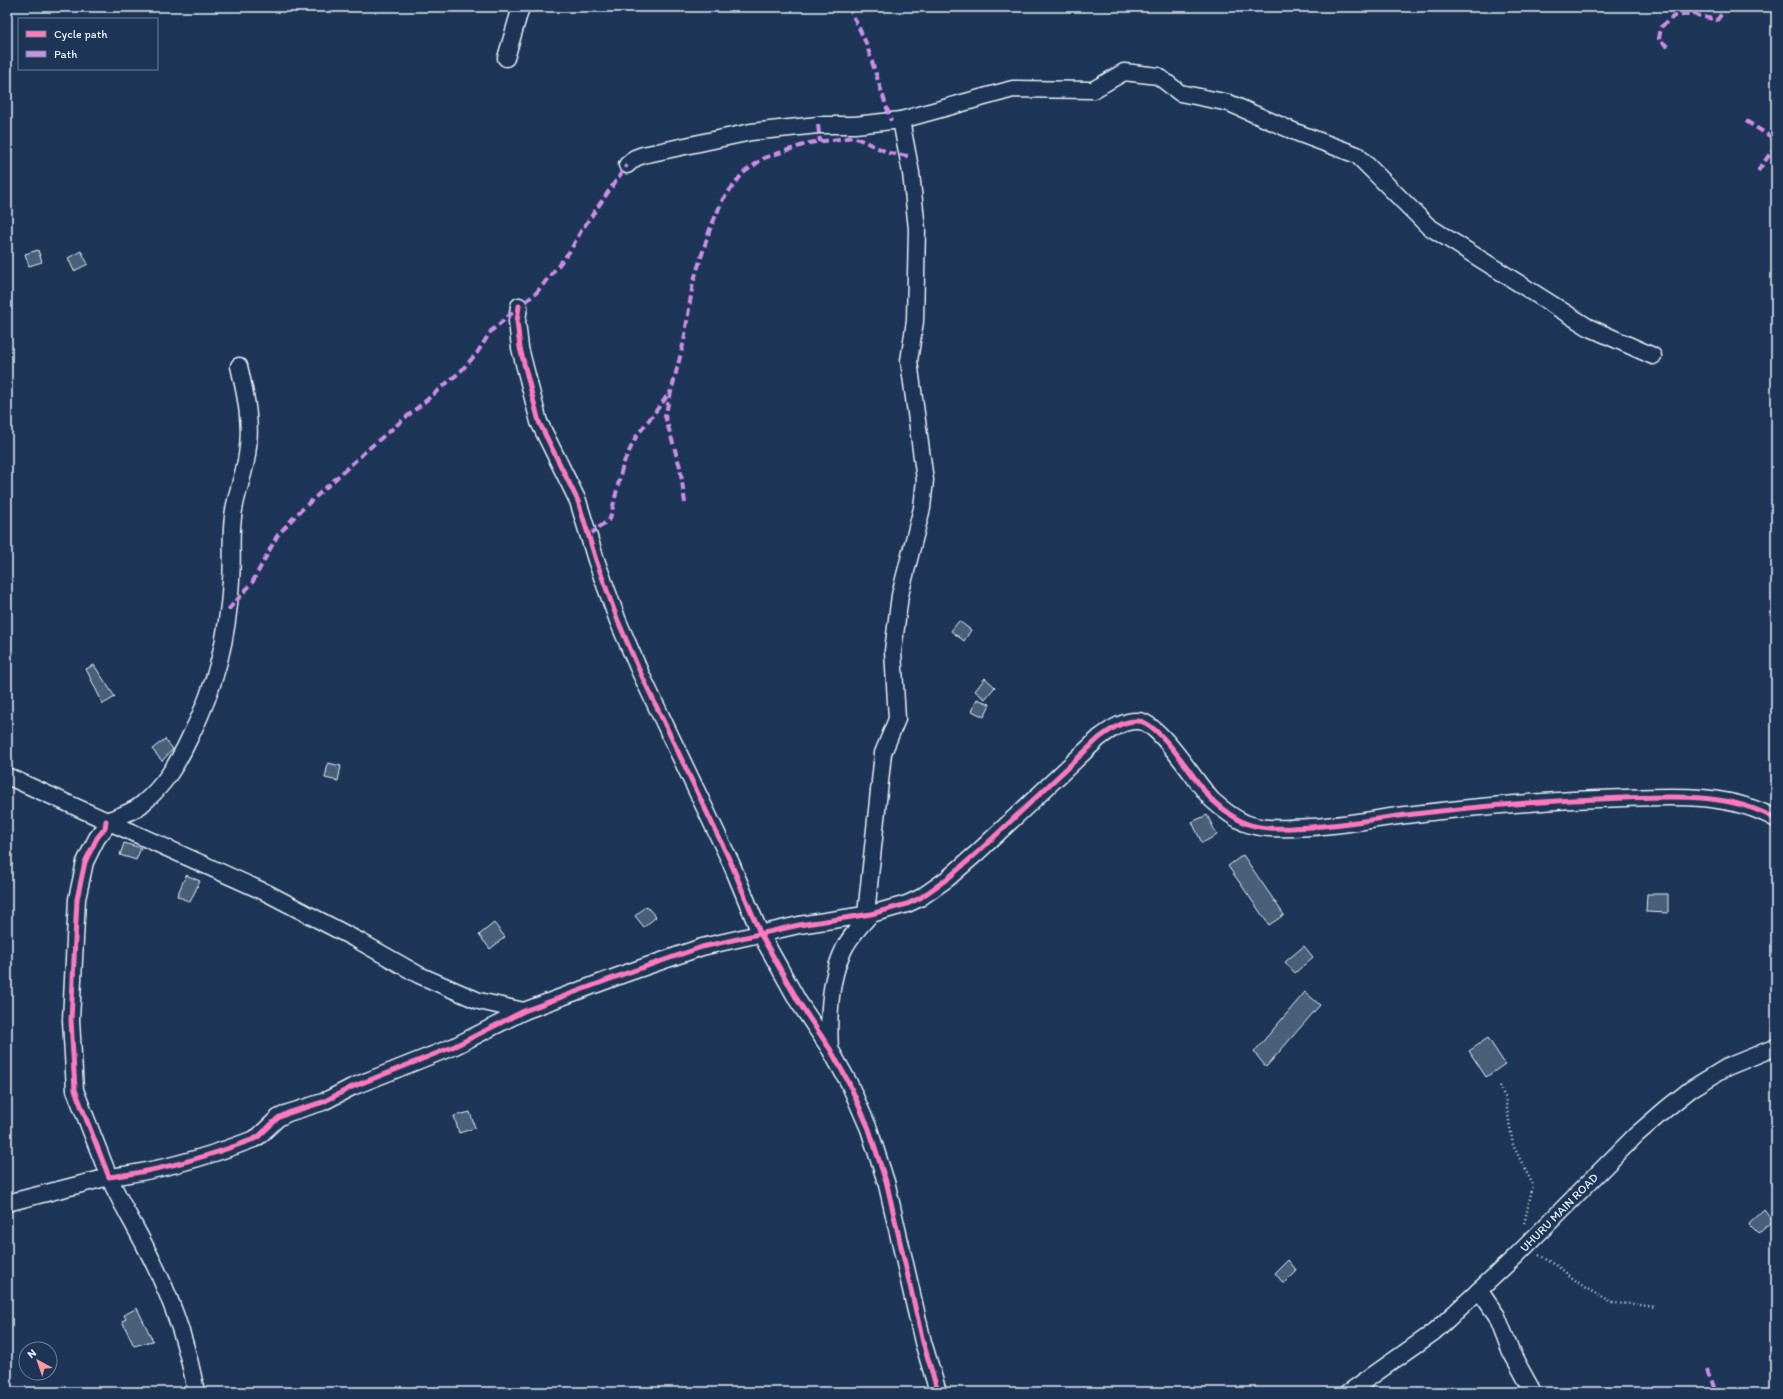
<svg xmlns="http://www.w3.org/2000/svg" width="1783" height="1399" font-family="Itim,sans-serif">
<rect width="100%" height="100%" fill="#1d3557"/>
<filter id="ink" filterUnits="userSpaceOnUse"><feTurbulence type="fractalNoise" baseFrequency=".025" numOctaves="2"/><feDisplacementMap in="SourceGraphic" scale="8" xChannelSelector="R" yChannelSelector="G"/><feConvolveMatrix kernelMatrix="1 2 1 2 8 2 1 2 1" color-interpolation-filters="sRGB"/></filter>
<g filter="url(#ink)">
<path fill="#495e7a" stroke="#e8f1f8" d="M38 250 42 262 29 266 25 254Z
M81 251 88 264 74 271 68 258Z
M959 621 971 630 964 641 951 631Z
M94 665 115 697 103 704 86 669Z
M985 678 995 687 985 699 975 691Z
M977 699 990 704 984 717 972 711Z
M165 739 173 749 162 761 152 749Z
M328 763 341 766 338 781 325 778Z
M1207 815 1217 835 1202 843 1192 822Z
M124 843 141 848 136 860 120 855Z
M1243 855 1284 915 1269 925 1228 866Z
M186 875 200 881 190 902 177 896Z
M1647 894H1668V913L1646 912Z
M646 906 656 917 644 927 635 916Z
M494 923 505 937 490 949 479 935Z
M1304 946 1313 957 1295 973 1285 962Z
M1305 992 1320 1005 1266 1067 1254 1052Z
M1488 1038 1505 1064 1486 1077 1469 1051Z
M470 1112 475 1128 459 1133 454 1116Z
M1764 1209 1773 1221 1758 1234 1748 1224Z
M1288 1260 1297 1271 1284 1284 1275 1273Z
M137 1308 153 1341 134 1346 122 1321 126 1319 124 1315Z"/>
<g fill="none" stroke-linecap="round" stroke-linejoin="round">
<g stroke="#e8f1f8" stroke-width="19">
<g id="street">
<path d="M506 58 521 7"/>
<path d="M901 120 1013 89 1093 90 1124 72 1158 76 1180 93 1229 103 1298 133 1357 155 1428 226 1588 327 1653 356"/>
<path d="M627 165 635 158 643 155 751 132 818 125H855L901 120 911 173 917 229 915 321 909 361 925 480 922 508 900 595 893 651 897 719 883 753 866 914"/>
<path d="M519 306 517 321 520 348 539 422 578 501 596 560 618 621 640 672 731 863 760 933 798 1001 830 1049 849 1083 869 1129 887 1185 923 1342 938 1392"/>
<path d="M7 776 267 893 361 942 419 975 479 1001 524 1011"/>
<path d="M106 821 105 828 97 838 85 862 77 899 71 1020 75 1090 109 1177C160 1171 207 1157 254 1139L259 1136 278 1118 288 1113 323 1102 352 1087 455 1046 524 1011 624 974 702 947 799 925 871 914 907 904 920 898 947 879 978 852 1099 738C1110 730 1123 720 1138 721 1159 721 1196 783 1212 800 1221 808 1234 818 1245 823 1265 831 1290 828 1311 827 1343 825 1374 819 1406 815 1479 806 1552 800 1625 798 1675 796 1731 793 1776 819"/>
<path d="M106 821C117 817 131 813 141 805 164 786 178 763 190 737 216 686 228 637 231 580 233 559 230 538 233 517 235 496 244 476 247 455 252 424 246 396 239 366"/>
<path d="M830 1049C828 1016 829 979 844 949 850 936 861 925 871 914"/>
<path d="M7 1203 109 1177C120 1202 134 1224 146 1248 170 1294 187 1341 196 1392"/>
<path d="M1479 1290 1497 1316 1511 1352 1533 1392"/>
<path id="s1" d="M1349 1392 1434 1332 1516 1256 1636 1135 1666 1109 1691 1089 1727 1067 1776 1047"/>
</g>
</g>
<path stroke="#e8f1f8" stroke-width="2.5" stroke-dasharray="1 3" stroke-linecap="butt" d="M1499 1086 1505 1097 1513 1145 1533 1185 1524 1224
M1539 1255 1556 1265 1584 1287 1612 1303 1633 1304 1655 1307"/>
<use href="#street" stroke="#1d3557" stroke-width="16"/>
<path stroke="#ce8fe9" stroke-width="4" stroke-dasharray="8 4" stroke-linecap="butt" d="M847 7 850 9 866 43 891 121
M1668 47 1659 39 1661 27 1674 16 1693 14 1717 20 1727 7
M1746 121 1776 140
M818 125 820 142
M1758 171 1776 145
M685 503 680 467 665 416 684 341 693 283 710 229 723 199 743 173 764 158 809 143 854 137 889 153 908 156
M589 535 610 519 623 464 636 437 671 391
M228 610 252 583 277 536 297 514 367 450 460 372 477 353 491 331 537 292 570 251 581 231 627 165
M1708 1367 1716 1392"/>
<g stroke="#1d3557" stroke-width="8">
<path id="cycleway" d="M519 306 517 321 520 348 539 422 578 501 596 560 618 621 640 672 731 863 760 933 798 1001 830 1049 849 1083 869 1129 887 1185 923 1342 938 1392
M106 821 105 828 97 838 85 862 77 899 71 1020 75 1090 109 1177C160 1171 207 1157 254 1139L259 1136 278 1118 288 1113 323 1102 352 1087 455 1046 524 1011 624 974 702 947 799 925 871 914 907 904 920 898 947 879 978 852 1099 738C1110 730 1123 720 1138 721 1159 721 1196 783 1212 800 1221 808 1234 818 1245 823 1265 831 1290 828 1311 827 1343 825 1374 819 1406 815 1479 806 1552 800 1625 798 1675 796 1731 793 1776 819"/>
</g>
<use href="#cycleway" stroke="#fd7abc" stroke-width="5"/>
</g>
</g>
<g text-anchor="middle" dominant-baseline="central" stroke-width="4" stroke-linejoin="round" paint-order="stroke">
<g font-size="12" fill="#e8f1f8" stroke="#1d3557">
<text stroke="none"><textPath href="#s1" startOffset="277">UHURU MAIN ROAD</textPath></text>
</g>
</g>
<rect width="1783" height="1399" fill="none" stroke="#1d3557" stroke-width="24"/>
<rect x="12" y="12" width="1759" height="1375" fill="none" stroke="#e8f1f8" stroke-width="1.5" filter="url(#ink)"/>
<rect x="18" y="18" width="140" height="52" fill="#1d3557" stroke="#6e8097"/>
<rect x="26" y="31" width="20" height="6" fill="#fd7abc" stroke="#6e8097"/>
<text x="54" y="38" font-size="12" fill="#e8f1f8">Cycle path</text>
<rect x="26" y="51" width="20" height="6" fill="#ce8fe9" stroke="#6e8097"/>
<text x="54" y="58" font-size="12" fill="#e8f1f8">Path</text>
<g transform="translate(38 1361) rotate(320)"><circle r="19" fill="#1d3557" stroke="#6e8097"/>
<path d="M0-3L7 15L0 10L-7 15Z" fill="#ff9aa2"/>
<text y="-6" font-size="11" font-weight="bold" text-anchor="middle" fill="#e8f1f8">N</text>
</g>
</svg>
